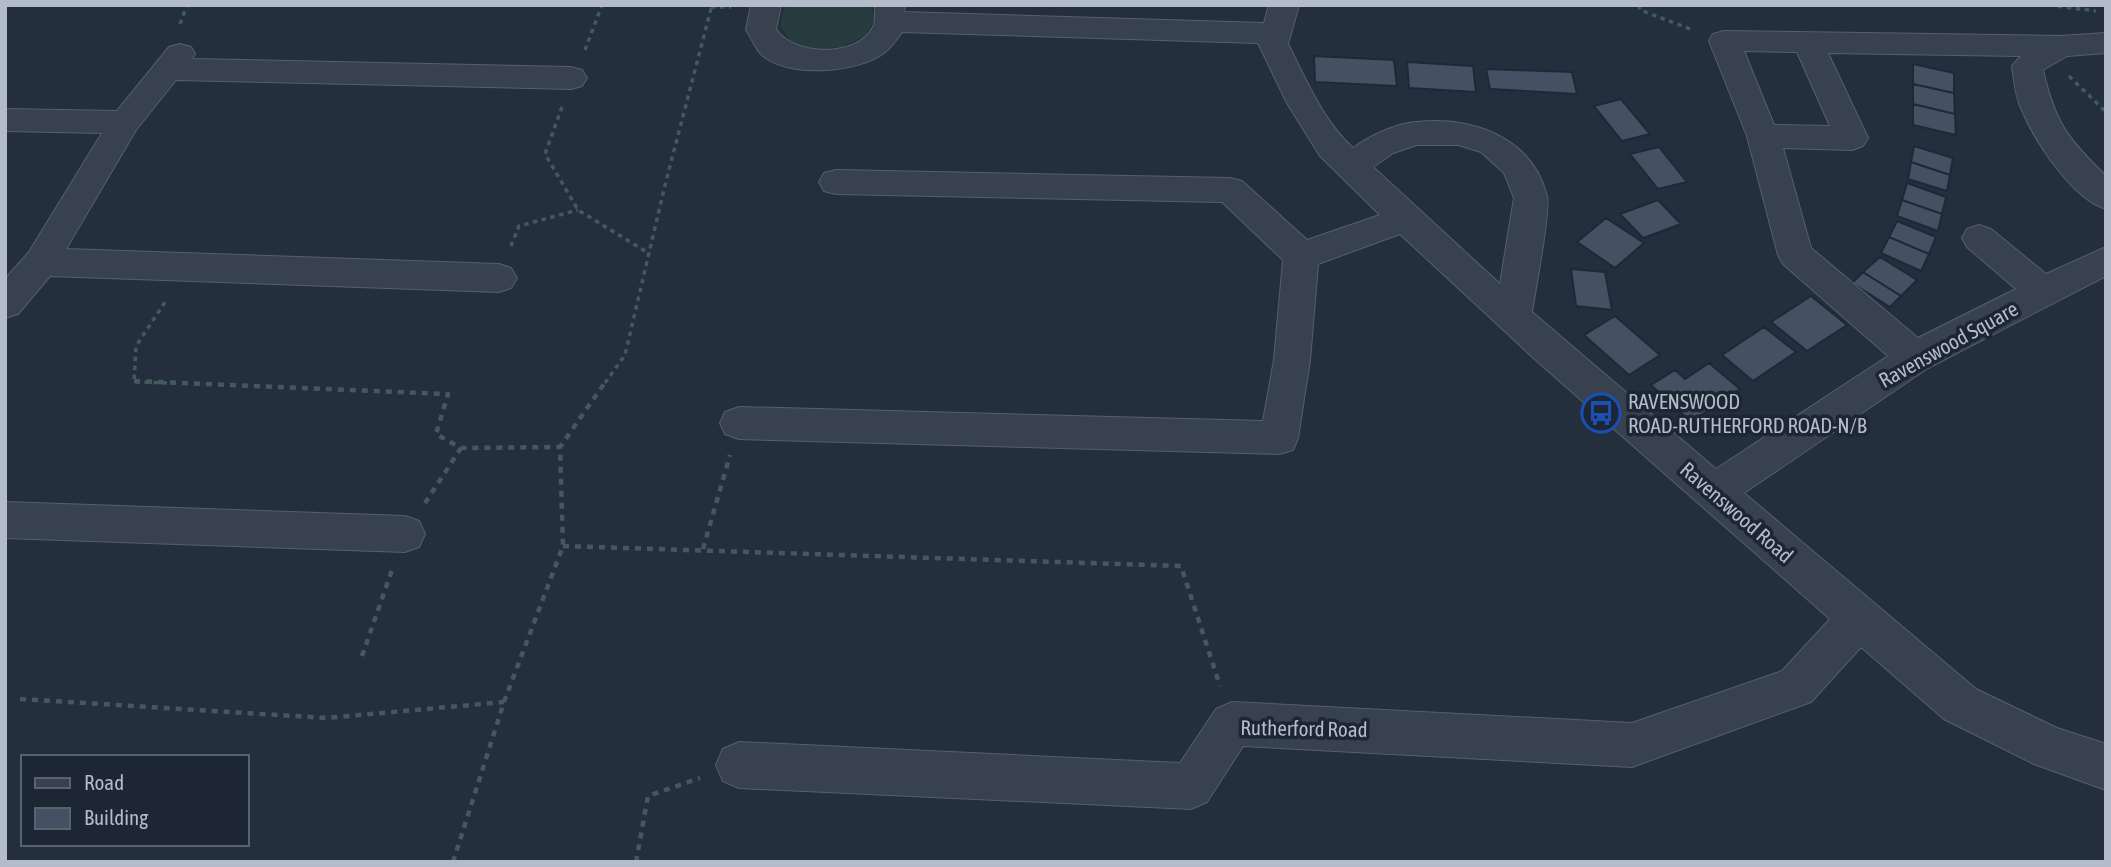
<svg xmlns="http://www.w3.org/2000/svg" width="2111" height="867" font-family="'Asap Condensed',sans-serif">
<rect width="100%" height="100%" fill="#242f3e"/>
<path fill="#263c3f" d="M787 5H871L875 19 865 36 842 47 814 49 791 41 780 26 784 8Z"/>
<path fill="#455162" stroke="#1f2835" stroke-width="2" d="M1314 56 1394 60 1397 86 1315 82Z
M1407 62 1473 66 1476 92 1409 88Z
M1913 64 1954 73V93L1913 84Z
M1486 69 1572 72 1577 94 1490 89Z
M1913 84 1954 93 1955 114 1913 104Z
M1621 99 1650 134 1622 141 1594 106Z
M1913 104 1955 114 1956 135 1913 125Z
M1914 146 1953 158 1950 175 1911 162Z
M1659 147 1687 182 1658 189 1630 154Z
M1911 162 1950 175 1947 191 1908 179Z
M1907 183 1946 197 1942 214 1902 200Z
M1658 200 1681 224 1643 238 1620 214Z
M1902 200 1942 214 1938 231 1897 216Z
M1606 218 1644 243 1615 268 1577 242Z
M1897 221 1936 237 1929 254 1889 237Z
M1889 237 1929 254 1921 271 1881 253Z
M1880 257 1917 280 1901 296 1863 272Z
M1571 269 1605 272 1612 310 1576 306Z
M1863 272 1901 296 1890 307 1852 283Z
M1811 296 1847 325 1807 351 1771 322Z
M1615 316 1660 355 1629 375 1584 335Z
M1764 327 1796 352 1753 381 1722 355Z
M1709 363 1740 389 1691 422 1651 385 1675 370 1685 379Z"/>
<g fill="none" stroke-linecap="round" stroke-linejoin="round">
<g stroke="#565f6c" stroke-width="2">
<path id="minor" d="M751 5H781L776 29C793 56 858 58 873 27 876 22 875 12 875 5H905L904 12 1264 23 1269 5H1299L1288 44C1306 79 1323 121 1353 148 1370 136 1394 124 1416 122 1472 116 1532 137 1547 196 1551 211 1535 291 1532 312L1716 469 1888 356 1783 264 1778 255 1747 136 1709 41 1713 34 1724 31 2060 36 2106 33V53L2067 56 2043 70C2055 123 2068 139 2106 176V209C2072 199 2034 140 2021 108 2015 96 2014 79 2012 66L2021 56 1828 53 1868 138 1863 146 1852 150 1783 148 1811 248 1918 338 2016 289 1967 247 1962 238 1967 229 1979 225 1991 229 2046 274 2106 247V276L1928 368 1744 493 1976 689 2057 728 2106 744V790L2034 764 1944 719 1861 647 1811 702 1632 767 1243 746 1207 802 1191 809 739 788 723 781 716 765 723 749 739 742 1180 763 1216 709 1232 702 1632 723 1782 671 1830 619 1538 362 1400 234 1318 264 1310 360 1298 438 1293 450 1279 454 739 439 725 434 720 423 725 412 739 407 1263 421 1274 360 1283 260 1222 202 836 194 824 191 819 182 824 173 836 170 1230 178 1242 181 1307 240 1380 215 1320 156 1287 103 1258 43 902 32C897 39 891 48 884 53 858 73 784 79 760 53 755 47 751 37 746 30ZM1744 51 1797 52 1830 126 1774 125ZM1417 145H1458L1481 152 1504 173 1514 198 1500 284 1373 167 1393 153Z
M180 44 191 47 195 54 192 59 571 67 582 70 587 78 582 86 571 89 176 80 136 130 66 249 499 264 511 268 517 278 511 288 499 292 50 276 18 314 5 318V279L29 252 102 133 5 131V109L117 111 169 47Z
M5 502 405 516 419 521 425 534 419 547 405 552 5 538Z"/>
</g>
<path stroke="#44595c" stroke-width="3.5" stroke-dasharray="4.5 4.5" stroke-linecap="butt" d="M1639 5 1640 10 1693 30
M2049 5 2096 11
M711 7H731
M180 24 187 5
M585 50 602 5
M2069 76 2106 112
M562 107 545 154 578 210 650 254
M511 246 519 226 578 210
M167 383 134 382 136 346 167 299
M605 383 625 355 665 185 712 5"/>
<path stroke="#44595c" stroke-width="4.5" stroke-dasharray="6 6" stroke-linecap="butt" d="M134 381 448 394 436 434 461 448 560 447
M425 503 461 448
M563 546 1181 566 1220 686
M703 549 730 455
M362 656 392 570
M20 699 326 718 504 702
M453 862 504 702 563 546 560 447 606 381
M636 862 648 796 700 778"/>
<use href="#minor" fill="#38414e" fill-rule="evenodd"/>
</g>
<defs>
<g id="bus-ring" transform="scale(2.0125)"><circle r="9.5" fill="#1d2633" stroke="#1a4fb4" stroke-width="1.5"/><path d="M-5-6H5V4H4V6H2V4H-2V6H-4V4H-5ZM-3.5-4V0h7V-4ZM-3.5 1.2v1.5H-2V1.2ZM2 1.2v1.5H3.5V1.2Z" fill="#1a4fb4"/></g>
</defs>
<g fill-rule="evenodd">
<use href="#bus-ring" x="1601" y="413"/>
</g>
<g text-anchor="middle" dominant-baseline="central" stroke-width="7" stroke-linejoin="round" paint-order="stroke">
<g font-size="21" fill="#b4bcc9" stroke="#1d2633">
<text transform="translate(1948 344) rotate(-29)">Ravenswood Square</text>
<text transform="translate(1737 512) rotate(41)">Ravenswood Road</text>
<text transform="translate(1304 728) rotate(1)">Rutherford Road</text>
</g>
<g font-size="21" fill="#b4bcc9" stroke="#1d2633" text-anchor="start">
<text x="1628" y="401">RAVENSWOOD<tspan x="1628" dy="24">ROAD-RUTHERFORD ROAD-N/B</tspan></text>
</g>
</g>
<rect width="2111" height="867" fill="none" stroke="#b4bcc9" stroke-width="14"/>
<rect x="21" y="755" width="228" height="91" fill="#1d2633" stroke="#59626f" stroke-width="2"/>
<rect x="35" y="778" width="35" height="10" fill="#38414e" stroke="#59626f" stroke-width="2"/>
<text x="84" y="790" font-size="21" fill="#b4bcc9">Road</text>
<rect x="35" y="808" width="35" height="21" fill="#455162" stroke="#59626f" stroke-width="2"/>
<text x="84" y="825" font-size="21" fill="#b4bcc9">Building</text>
</svg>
